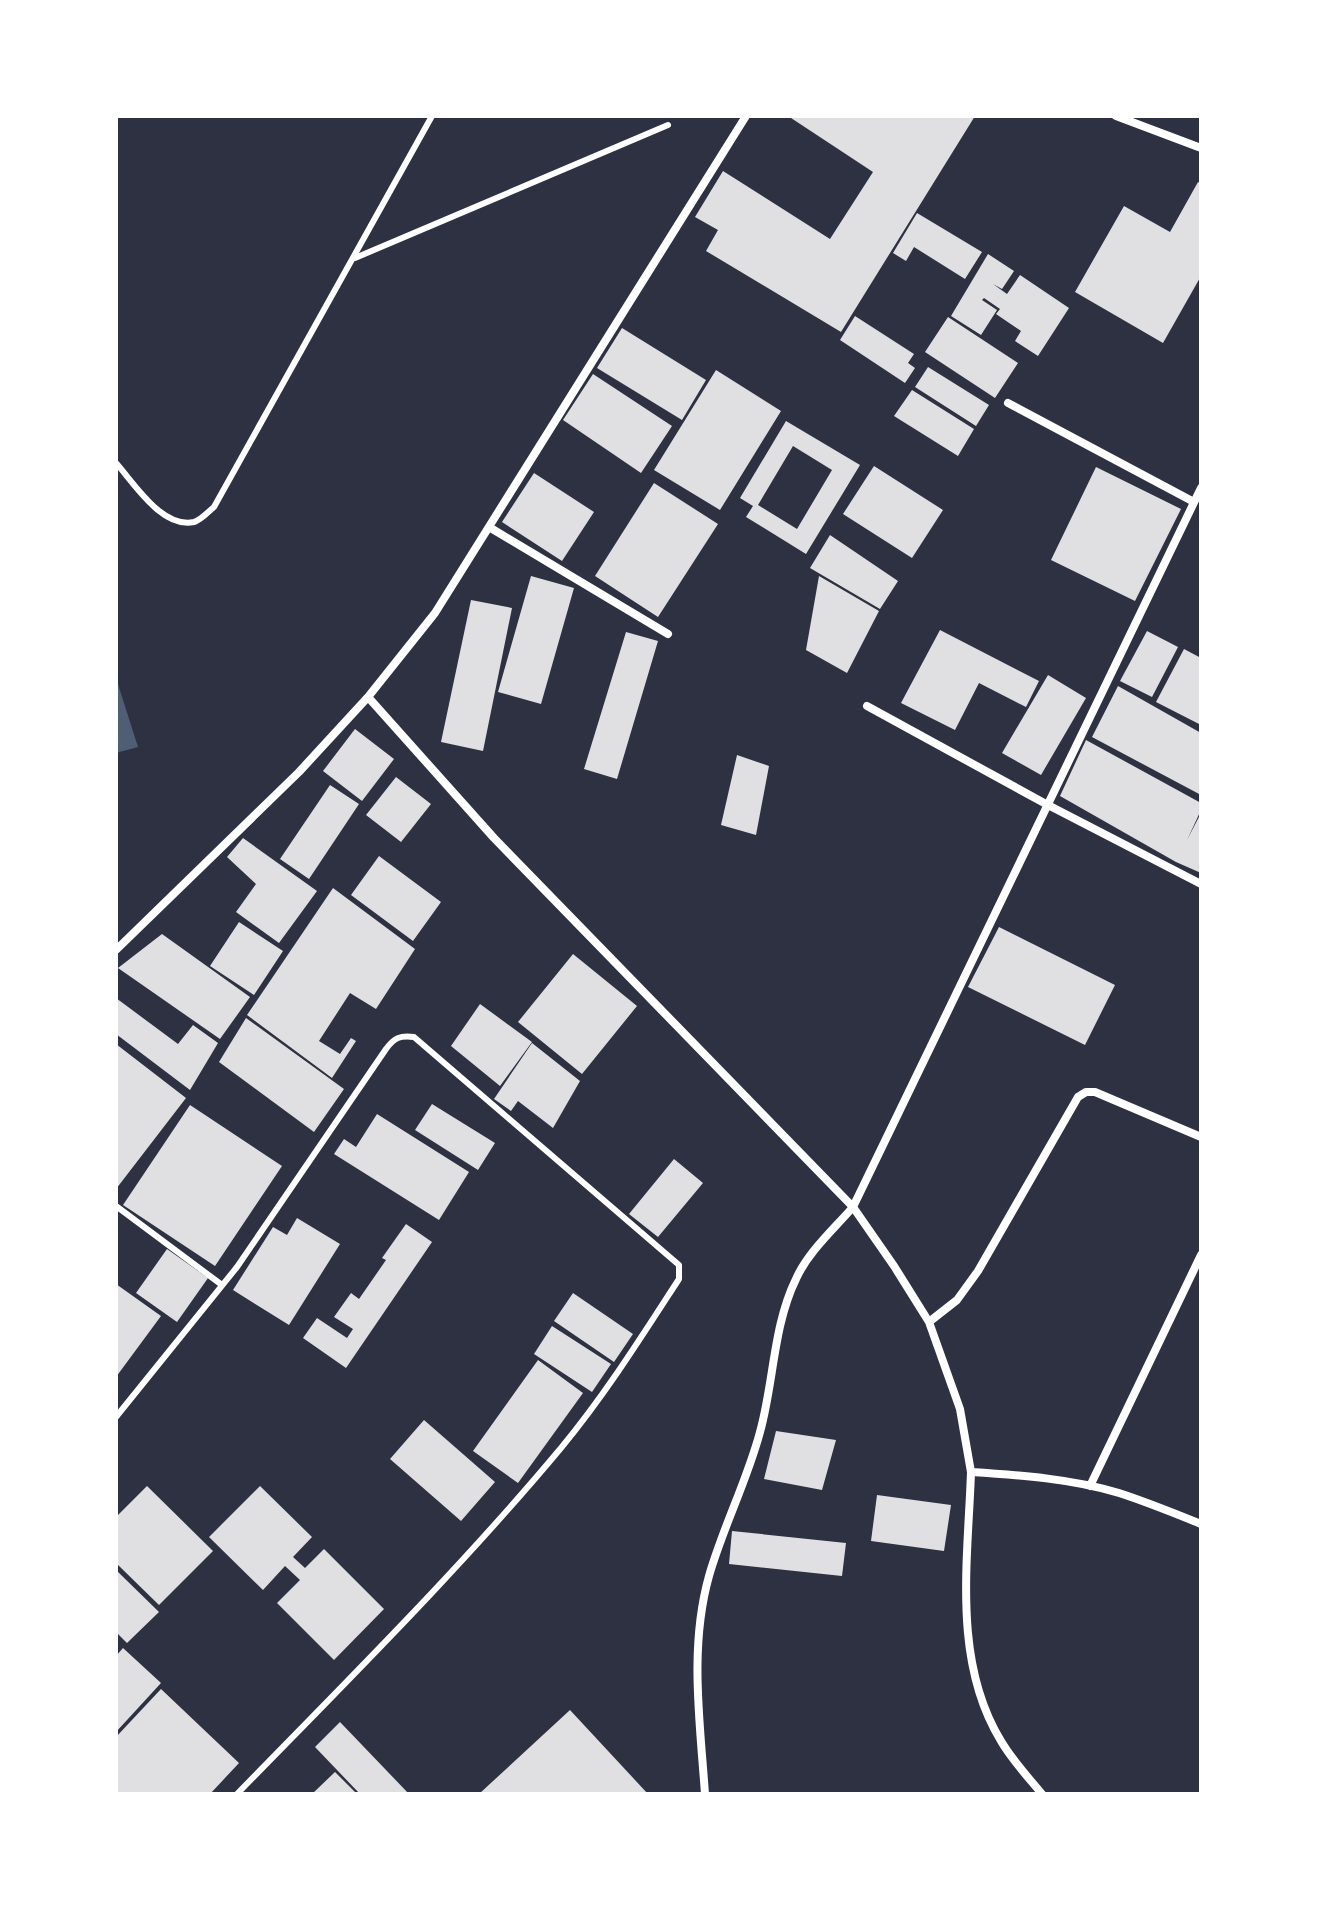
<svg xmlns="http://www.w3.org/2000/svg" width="1317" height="1910" font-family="Bitter,serif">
<rect width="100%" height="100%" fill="#2d3142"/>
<path fill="#4f5d75" d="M116 678 138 747 116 753Z"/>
<path fill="#e0e0e3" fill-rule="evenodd" d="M788 116H975L841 332 706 251 718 230 695 217 723 171 830 239 873 172Z
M1198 182 1201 184V276L1163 343 1075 292 1124 206 1170 232Z
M917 213 982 252 965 279 914 247 906 261 893 253Z
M988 254 1014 271 1002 289 993 284 1007 294 1020 275 1069 308 1038 356 1015 341 1021 331 996 314 1000 309 984 298 982 300 997 310 981 335 951 316Z
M855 316 914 354 908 363 915 368 905 383 840 340Z
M948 317 1018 363 995 398 925 352Z
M622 328 706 380 682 420 597 368Z
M928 367 989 405 976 426 915 387Z
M716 370 781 411 720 510 654 470Z
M593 374 672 426 641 473 563 420Z
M912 390 974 429 958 456 894 416Z
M786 421 860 465 806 554 746 517 753 506 740 498ZM793 446 832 470 797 529 758 505Z
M874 466 943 510 912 558 843 514Z
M1096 467 1181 509 1135 601 1051 560Z
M534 473 594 512 562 561 502 522Z
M654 483 718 524 658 617 595 576Z
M830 535 898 581 880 609 810 568Z
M531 576 574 588 541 704 498 692Z
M819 576 879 611 847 673 806 650Z
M471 600 512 608 483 751 441 742Z
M940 630 1039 681 1026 707 979 683 955 730 901 703Z
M1147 631 1178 647 1152 697 1120 681Z
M626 632 658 641 617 779 584 769Z
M1184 649 1201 658V725L1156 702Z
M1048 675 1086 698 1041 775 1002 753Z
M1118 686 1201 733V795L1092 737Z
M355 729 394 759 362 801 323 771Z
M1086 740 1201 803V810L1187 840 1201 813V873L1176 862 1060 796Z
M737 755 769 766 756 835 721 825Z
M396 777 431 804 401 842 366 815Z
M330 785 359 804 309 879 280 859Z
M243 838 317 891 279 943 236 912 256 884 227 857Z
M379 856 441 902 413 941 351 895Z
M333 888 415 949 376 1009 350 993 319 1041 340 1054 351 1038 356 1041 332 1078 247 1015Z
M239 922 283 951 254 995 210 966Z
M999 927 1115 985 1085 1045 968 987Z
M162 934 250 997 220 1039 118 968Z
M573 954 637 1006 582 1074 518 1022Z
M116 998 178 1044 193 1025 218 1043 190 1090 116 1034Z
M480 1004 532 1042 500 1086 451 1046Z
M246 1018 344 1089 314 1132 219 1062Z
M532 1043 580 1081 553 1128 518 1101 511 1111 494 1099Z
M116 1044 186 1098 116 1189Z
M432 1104 495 1143 478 1170 415 1130Z
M190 1105 282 1166 215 1266 123 1205Z
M377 1114 469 1172 439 1220 334 1154 344 1139 356 1147Z
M674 1159 703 1183 658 1237 629 1214Z
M297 1218 340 1244 289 1325 233 1290 273 1227 287 1235Z
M406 1224 432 1242 346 1368 303 1338 317 1318 347 1338 353 1329 334 1317 351 1293 359 1299 386 1260 382 1258Z
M167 1249 208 1278 177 1322 136 1293Z
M116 1284 161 1316 116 1377Z
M573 1293 633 1334 614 1362 554 1321Z
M552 1326 611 1364 592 1392 534 1354Z
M538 1360 583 1393 518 1483 473 1451Z
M424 1420 495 1482 461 1521 390 1459Z
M776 1431 836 1440 822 1490 764 1479Z
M147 1486 213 1551 159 1605 116 1563V1517Z
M260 1486 312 1537 293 1557 305 1568 324 1549 384 1609 334 1660 277 1603 300 1580 285 1566 263 1590 209 1537Z
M877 1495 951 1505 944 1551 871 1541Z
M732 1531 846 1543 842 1576 729 1564Z
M116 1570 159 1612 127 1643 116 1632Z
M123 1648 161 1683 116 1732V1656Z
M161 1689 239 1763 210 1794H116V1737Z
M570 1710 648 1794H479Z
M340 1722 409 1794H360L315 1747Z
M335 1772 357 1794H312Z"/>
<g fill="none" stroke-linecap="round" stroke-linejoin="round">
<path stroke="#fff" stroke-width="6" d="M355 258 668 125
M116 463C134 483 162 529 194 522 201 520 208 512 214 507L432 116
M116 1206 222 1285
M116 1417 237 1267 386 1049C394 1038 400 1035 414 1037L679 1265V1279C642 1336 605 1395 561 1448 460 1569 347 1681 237 1794"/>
<path stroke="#fff" stroke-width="8" d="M1116 116 1201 148
M1008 403 1194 502
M489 527 668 634
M368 697 494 838 853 1207 894 1266 929 1322 960 1409 971 1472
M867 706 1046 804 1201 884
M116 950 299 772 368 697 435 613 746 116
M929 1322 957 1300 978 1271 1078 1097 1086 1092H1095L1201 1137
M1090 1486 1201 1255
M705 1794C700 1722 689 1647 709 1576 723 1527 747 1481 760 1432 774 1382 773 1326 796 1279 808 1252 834 1229 853 1207L1201 488
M1042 1794C1028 1777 1012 1760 1001 1741 952 1661 968 1561 971 1472 1020 1475 1073 1479 1119 1493 1147 1502 1174 1513 1201 1524"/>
</g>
<rect width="1317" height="1910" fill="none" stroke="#ffffff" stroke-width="236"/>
</svg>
